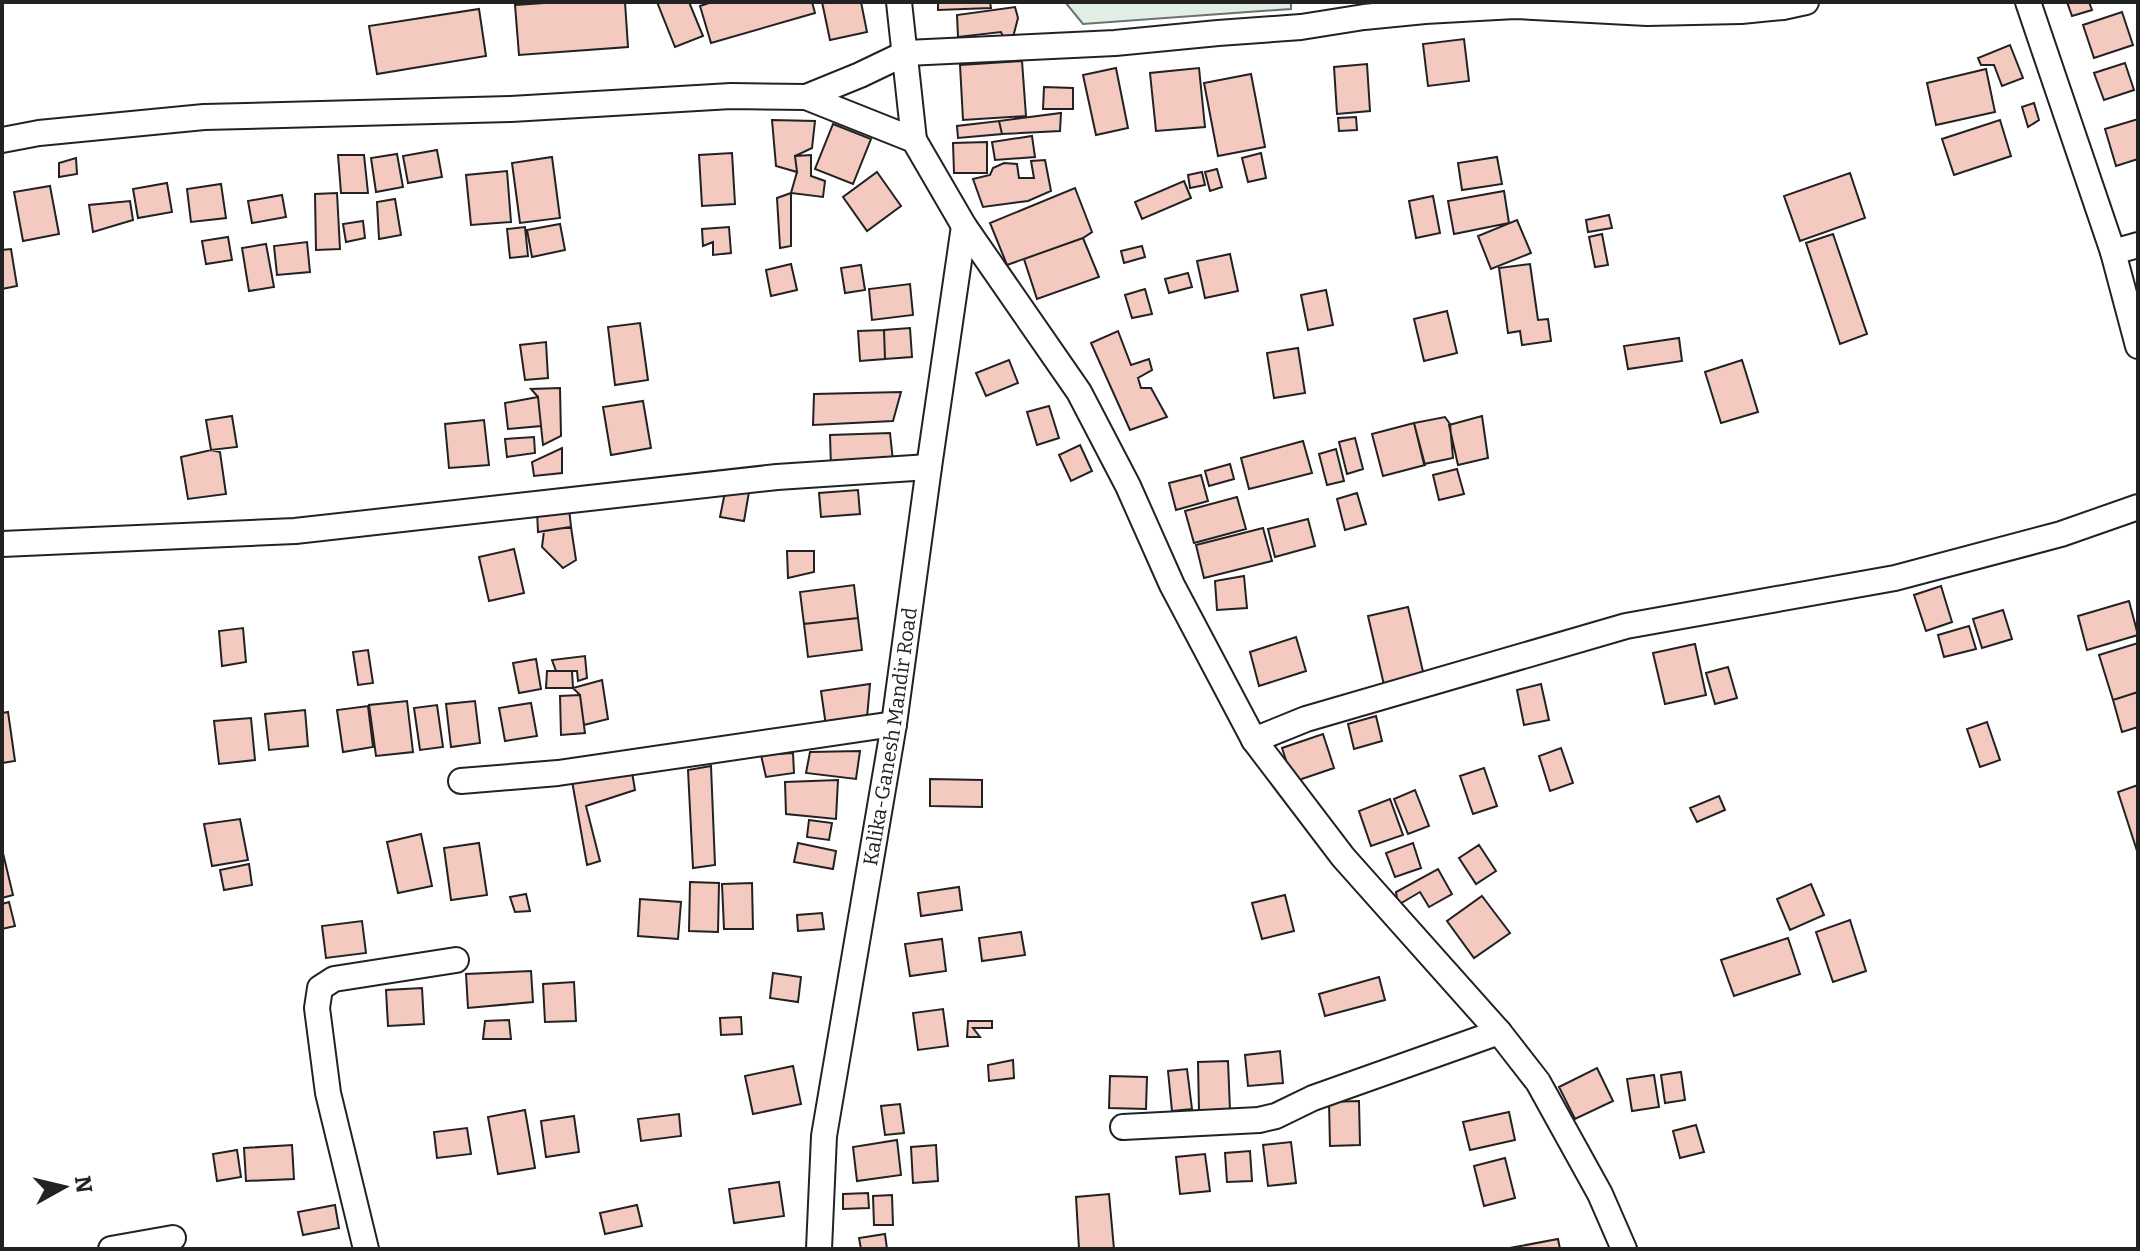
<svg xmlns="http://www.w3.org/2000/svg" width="2140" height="1251" font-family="Bitter,serif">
<rect width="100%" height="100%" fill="#fff"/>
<path fill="#e0efe3" stroke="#6f6f6f" stroke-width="2" d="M1065 2H1291V9L1083 24Z"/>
<path fill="#f3c9c0" stroke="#222" stroke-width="2" d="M559 2H625L628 47 519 55 515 5Z
M657 2H689L703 36 675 47Z
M712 2H812L815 13 711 43 700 6Z
M822 2H861L867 32 830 40Z
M938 2H990L991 8 938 10Z
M2067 2H2089L2092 10 2072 16Z
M1015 7 1018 18 1012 41 1006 43 1001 32 958 37 957 15Z
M479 9 486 56 377 74 369 26Z
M2122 12 2133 45 2094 58 2083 25Z
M1464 39 1469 81 1428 86 1423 44Z
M2010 45 2023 78 2002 86 1994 65H1981L1978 58Z
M1022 61 1026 116 963 120 960 65Z
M2125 63 2134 90 2104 100 2094 73Z
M1367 64 1370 111 1337 114 1334 67Z
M1116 68 1128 128 1096 135 1083 75Z
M1199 68 1205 127 1156 131 1150 73Z
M1986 69 1995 112 1936 125 1927 83Z
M1251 74 1265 147 1218 156 1204 83Z
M1044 87 1073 88V109H1043Z
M2034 103 2039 120 2028 127 2022 107Z
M1061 113 1060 131 1002 134 999 121Z
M1356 117 1357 130 1339 131 1338 118Z
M2138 119V159L2116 166 2105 129Z
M772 120 815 121 812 148 795 156 797 172 776 166Z
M2000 120 2011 156 1954 175 1942 139Z
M999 121 1002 134 958 138 957 126Z
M833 124 871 139 853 184 815 169Z
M1032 136 1035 157 995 160 992 142Z
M987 142V173H954L953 143Z
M437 150 442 177 408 183 403 156Z
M732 153 735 204 702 206 699 155Z
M1261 153 1266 178 1248 182 1242 158Z
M397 154 403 187 376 192 371 158Z
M338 155H364L368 193H341Z
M811 155V176L825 181 823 197 791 193 797 172 795 156Z
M552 157 560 218 520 223 512 163Z
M1497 157 1502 184 1462 190 1458 163Z
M76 158 77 174 59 177V163Z
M1045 160 1051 191 1028 201 983 207 973 179 990 175 993 168 1004 163 1017 164 1019 178H1034L1031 161Z
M1217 169 1222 187 1210 191 1205 172Z
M507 171 511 222 471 225 466 175Z
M877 172 901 206 867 231 843 197Z
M1202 172 1205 185 1190 188 1188 175Z
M1850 173 1865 218 1800 241 1784 196Z
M1184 181 1191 198 1142 219 1135 202Z
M167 183 172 212 138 218 133 189Z
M221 184 226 218 191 222 187 189Z
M50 186 59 234 23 241 14 192Z
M1075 188 1092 232 1083 238 1007 265 990 223Z
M1504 191 1509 223 1454 234 1448 201Z
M337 193 340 249 316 250 315 194Z
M791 193V246L780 248 777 198Z
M282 195 286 217 252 223 248 201Z
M1433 196 1440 233 1416 238 1409 201Z
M395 199 401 235 379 239 377 202Z
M130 201 133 220 93 232 89 205Z
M1609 215 1612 228 1588 232 1586 220Z
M1517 220 1531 253 1491 269 1478 236Z
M363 221 365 238 346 242 343 224Z
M560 224 565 250 532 257 527 230Z
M525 227 528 256 510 258 507 229Z
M729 227 731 253 713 255V242L703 246 702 229Z
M1602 234 1608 265 1595 267 1589 237Z
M1833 234 1867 334 1840 344 1806 243Z
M228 237 232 260 206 264 202 241Z
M1083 238 1099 277 1037 299 1024 259Z
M307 242 310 272 277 275 274 246Z
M266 244 274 287 249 291 242 248Z
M1142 246 1145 257 1124 263 1121 251Z
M11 249 17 286 2 289V250Z
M1230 254 1238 291 1205 298 1197 261Z
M791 264 797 290 771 296 766 270Z
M1530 264 1538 320 1548 319 1551 341 1522 345 1520 331 1508 333 1499 268Z
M861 265 865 290 845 293 841 268Z
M1188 273 1192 287 1169 293 1165 279Z
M910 284 913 315 872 320 869 289Z
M1145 289 1152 314 1132 318 1125 295Z
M1326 290 1333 325 1308 330 1301 295Z
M1447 311 1457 353 1424 361 1414 319Z
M640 323 648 380 615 385 608 327Z
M910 328 912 357 885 359 884 330Z
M884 330 885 359 860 361 858 331Z
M1118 331 1131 365 1149 359 1152 370 1138 378 1141 388H1151L1167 417 1130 430 1091 343Z
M1679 338 1682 361 1628 369 1624 346Z
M546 342 548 378 525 380 520 345Z
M1298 348 1305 393 1274 398 1267 353Z
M1009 360 1018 383 986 396 976 373Z
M1742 360 1758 412 1721 423 1705 372Z
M560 388 561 436 543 445 538 397 531 389Z
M901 392 893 421 813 425 814 394Z
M538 397 541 426 508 429 505 403Z
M643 401 651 448 611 455 603 407Z
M1049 406 1059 438 1037 445 1027 412Z
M232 416 237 447 211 450 206 420Z
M1482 416 1488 458 1458 465 1449 425Z
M1445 417 1450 424 1453 458 1424 464 1414 423Z
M484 420 489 465 449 468 445 424Z
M1414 423 1425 465 1383 476 1372 434Z
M890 433 893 461 831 468 830 435Z
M534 437 535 453 507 457 505 439Z
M1355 438 1363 469 1347 474 1339 442Z
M1303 441 1312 473 1249 489 1241 458Z
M1080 445 1092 471 1071 481 1059 455Z
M562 448V473L534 476 532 462Z
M1336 449 1344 481 1327 485 1319 454Z
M211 450 220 452 226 494 188 499 181 457Z
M1230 464 1234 479 1209 486 1205 471Z
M1457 469 1464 494 1439 500 1433 475Z
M1201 475 1208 501 1176 510 1169 483Z
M726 487 749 492 744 521 720 517Z
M858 490 860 514 821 517 819 493Z
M1357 493 1366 524 1345 530 1337 499Z
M1237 497 1246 529 1194 543 1185 511Z
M569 508 571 527 538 532 537 511Z
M1308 519 1315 546 1275 557 1268 529Z
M571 527 576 560 563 568 542 547 544 531Z
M1263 528 1272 561 1204 578 1196 545Z
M514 549 524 593 489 601 479 557Z
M787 551H814V572L788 578Z
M1244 576 1247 608 1217 610 1215 581Z
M854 585 858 618 804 624 800 592Z
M1941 586 1952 622 1926 631 1914 595Z
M2129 601 2138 635 2087 650 2078 616Z
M1408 607 1424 676 1384 685 1368 616Z
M2003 610 2012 639 1982 648 1973 619Z
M858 618 862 650 808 657 804 624Z
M1969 626 1976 649 1944 657 1938 635Z
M243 628 246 662 222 666 219 631Z
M1296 637 1306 671 1259 686 1250 652Z
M2138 643V692L2113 700 2099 655Z
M1695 644 1706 695 1665 704 1653 653Z
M368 650 373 683 358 685 353 652Z
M585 656 587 678 578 681 577 671H556L552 660Z
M536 659 541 689 519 693 513 663Z
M1728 667 1737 698 1715 704 1706 673Z
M547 671H572L573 688H546Z
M602 680 608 719 584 725 580 695 573 688Z
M870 684 867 718 826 726 821 691Z
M1541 684 1549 720 1524 725 1517 690Z
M2138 692V727L2122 732 2113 700Z
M580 695 585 733 561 735 560 696Z
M407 701 413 752 376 756 369 705Z
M475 701 480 743 451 747 446 704Z
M531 703 537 736 505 741 499 708Z
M437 705 443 747 420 750 414 708Z
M368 706 373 747 343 752 337 710Z
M305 710 308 746 269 750 265 714Z
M8 712 15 761 2 763V713Z
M1376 716 1382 741 1354 749 1348 724Z
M251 718 255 760 219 764 214 721Z
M1987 722 2000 760 1980 767 1967 729Z
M1323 734 1334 768 1293 782 1282 748Z
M1561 748 1573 783 1550 791 1539 756Z
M860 751 856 779 806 773 810 752Z
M793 753 794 773 766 777 761 755Z
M711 766 715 865 693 868 688 770Z
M1484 768 1497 806 1473 814 1460 776Z
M632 772 635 790 586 806 600 861 587 865 572 781Z
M930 779 982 780V807L930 806Z
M838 780 836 819 786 814 785 782Z
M2138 785V854L2118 792Z
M1415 790 1429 826 1408 834 1394 799Z
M1719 796 1725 810 1697 822 1690 808Z
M1390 799 1403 835 1371 846 1359 811Z
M240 819 248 860 212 866 204 824Z
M809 820 832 823 829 840 807 837Z
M421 834 432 886 398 893 387 842Z
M479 843 487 895 451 900 444 848Z
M798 843 836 851 833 869 794 862Z
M1413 843 1421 868 1395 877 1386 853Z
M1479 845 1496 871 1476 884 1459 858Z
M2 849 13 895 2 898Z
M249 864 252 885 224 890 220 870Z
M1438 869 1452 894 1429 907 1420 892 1398 905 1396 892Z
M690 882 719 883 718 932 689 931Z
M752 883 753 929H724L722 884Z
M1811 884 1824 915 1790 930 1777 899Z
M959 887 962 910 921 916 918 893Z
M526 894 530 911 515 912 510 897Z
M1285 895 1294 931 1262 939 1252 903Z
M1482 896 1510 933 1474 958 1447 921Z
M640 899 681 902 678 939 638 936Z
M9 902 15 926 2 929V904Z
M822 913 824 929 798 931 797 915Z
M1850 920 1866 971 1833 982 1816 932Z
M362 921 366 953 326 958 322 926Z
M1021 932 1025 955 982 961 979 938Z
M1788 938 1800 974 1734 996 1721 960Z
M942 939 946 971 910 976 905 944Z
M531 971 533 1002 468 1008 466 974Z
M773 973 801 977 798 1002 770 998Z
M1379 977 1385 1000 1325 1016 1319 994Z
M574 982 576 1021 545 1022 543 984Z
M422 988 424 1024 388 1026 386 990Z
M943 1009 948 1046 918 1050 913 1013Z
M741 1017 742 1034 721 1035 720 1018Z
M509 1020 511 1039H483L485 1021Z
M968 1021H992V1028H973L980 1037H967Z
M1280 1051 1283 1083 1248 1086 1245 1055Z
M1013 1060 1014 1078 989 1081 988 1065Z
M1228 1061 1230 1110 1199 1111 1198 1062Z
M793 1066 801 1104 753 1114 745 1076Z
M1597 1068 1613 1101 1575 1119 1559 1087Z
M1187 1069 1192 1109 1172 1111 1168 1071Z
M1681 1072 1685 1100 1665 1103 1661 1075Z
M1654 1075 1659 1107 1632 1111 1627 1079Z
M1110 1076 1147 1077 1146 1109 1109 1108Z
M1359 1101 1360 1145 1330 1146 1329 1102Z
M900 1104 904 1133 885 1135 881 1106Z
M525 1110 535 1168 498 1174 488 1117Z
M1509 1112 1515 1140 1470 1150 1463 1122Z
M679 1114 681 1136 641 1141 638 1119Z
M574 1116 579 1152 546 1157 541 1121Z
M1696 1125 1704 1152 1680 1158 1673 1131Z
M467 1128 471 1154 437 1158 434 1132Z
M897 1140 901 1175 857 1181 853 1147Z
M1291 1142 1296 1183 1268 1186 1263 1145Z
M292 1145 294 1179 246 1181 244 1148Z
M936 1145 938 1181 913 1183 911 1147Z
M237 1150 241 1177 217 1181 213 1154Z
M1250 1151 1252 1181 1227 1182 1225 1153Z
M1205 1154 1210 1191 1180 1194 1176 1157Z
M1505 1158 1515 1198 1484 1206 1474 1166Z
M779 1182 784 1216 734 1223 729 1189Z
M868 1193 869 1208 843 1209V1194Z
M1109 1194 1114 1249H1079L1076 1197Z
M892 1195 893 1225H874L873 1196Z
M335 1205 339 1228 303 1235 298 1212Z
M637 1205 642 1226 605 1234 600 1213Z
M885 1234 887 1249H861L859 1238Z
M1558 1239 1560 1249H1511L1510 1248Z"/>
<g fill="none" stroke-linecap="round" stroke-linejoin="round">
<g stroke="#222" stroke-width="28">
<g id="street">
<path d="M899 2 914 140"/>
<path d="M2028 2 2113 252 2138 346"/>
<path d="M806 97 860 75 906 53 1115 43 1218 33 1301 27 1364 17 1425 11 1515 6 1647 13 1741 11 1783 7 1806 2"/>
<path d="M2 140 39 133 204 117 511 109 731 96 806 97 914 140 964 226 1079 392 1128 486 1172 585 1254 740 1343 857 1499 1032 1538 1082 1600 1194 1624 1249"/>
<path d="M2113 252 2138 245"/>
<path d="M2 544 295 531 777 477 929 467"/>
<path d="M1254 740 1306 719 1626 626 1895 578 2061 534 2138 507"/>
<path d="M461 781 558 773 894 724"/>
<path d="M1123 1127 1259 1120 1276 1116 1313 1098 1499 1032"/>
<path d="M111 1249 173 1238"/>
<path d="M366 1249 328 1093 317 1008 320 988 334 979 456 960"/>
<path id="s1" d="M819 1249 824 1136 894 724 929 467 964 226"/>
</g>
</g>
<use href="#street" stroke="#fff" stroke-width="24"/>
</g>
<g text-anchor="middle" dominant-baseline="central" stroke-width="6" stroke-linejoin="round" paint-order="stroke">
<g font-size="20" fill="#222" stroke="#fff">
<text stroke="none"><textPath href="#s1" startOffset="518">Kalika-Ganesh Mandir Road</textPath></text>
</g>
</g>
<rect width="2140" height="1251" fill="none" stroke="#222222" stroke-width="8"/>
<g transform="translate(64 1187) rotate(82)" stroke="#ffffff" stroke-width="6" paint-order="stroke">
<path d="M0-6L14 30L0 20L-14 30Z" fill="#222222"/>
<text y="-12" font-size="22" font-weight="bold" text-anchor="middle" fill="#222222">N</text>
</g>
</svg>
